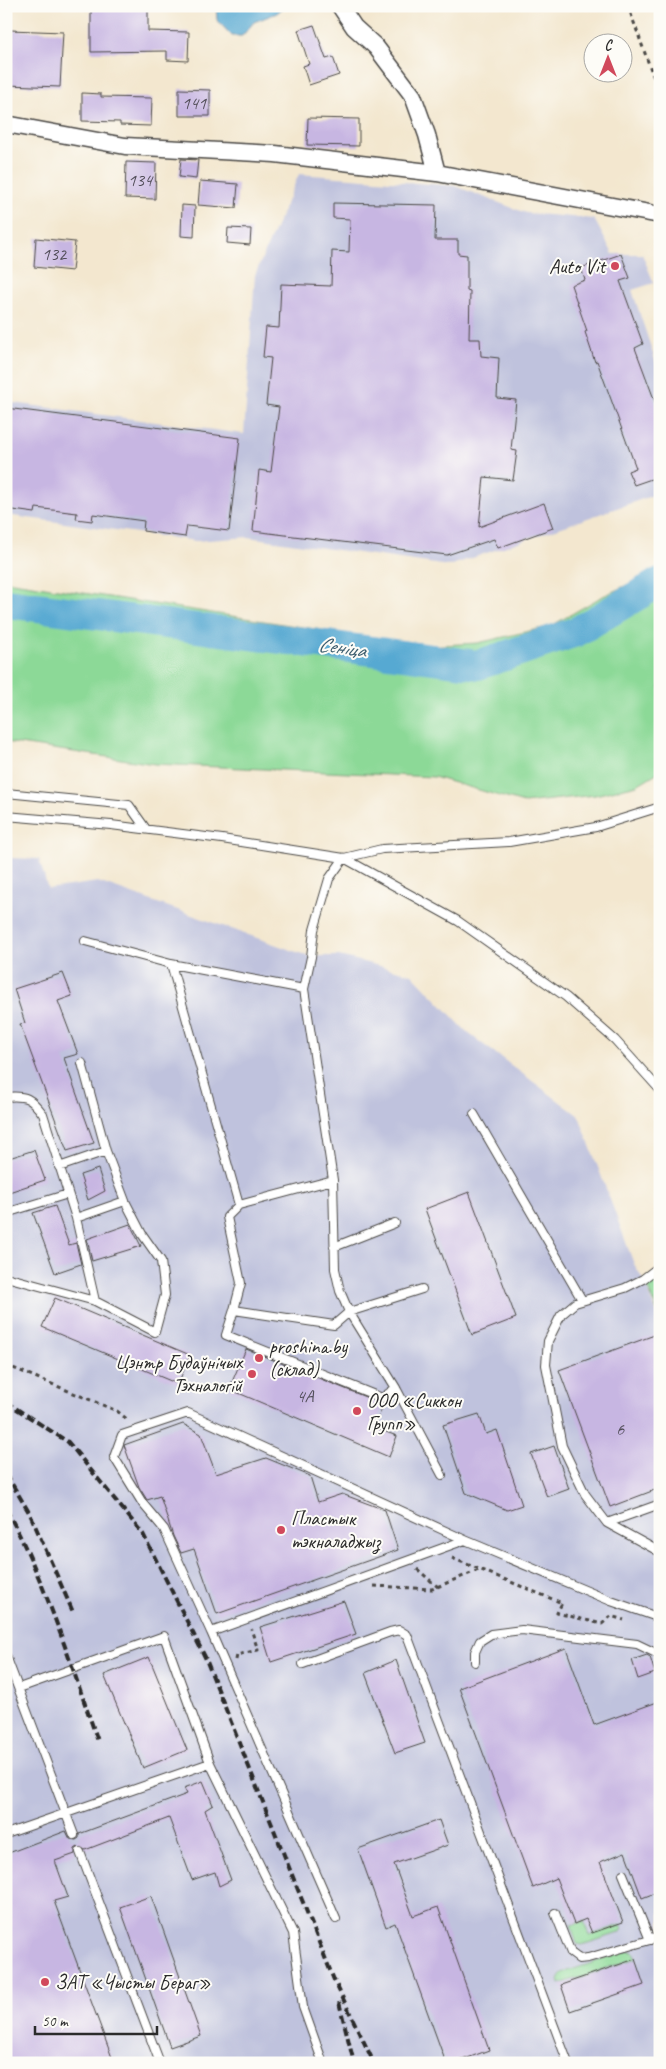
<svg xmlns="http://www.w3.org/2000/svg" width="666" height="2069" font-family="Caveat,sans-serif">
<rect width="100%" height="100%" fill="#fdfcf7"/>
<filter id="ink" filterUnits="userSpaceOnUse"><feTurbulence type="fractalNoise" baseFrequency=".02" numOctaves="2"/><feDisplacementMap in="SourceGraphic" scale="10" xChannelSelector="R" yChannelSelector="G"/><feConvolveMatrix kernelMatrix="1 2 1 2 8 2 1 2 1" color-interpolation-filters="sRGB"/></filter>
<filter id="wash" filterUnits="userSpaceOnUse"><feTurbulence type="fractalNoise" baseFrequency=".0096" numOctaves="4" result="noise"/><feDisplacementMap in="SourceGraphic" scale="20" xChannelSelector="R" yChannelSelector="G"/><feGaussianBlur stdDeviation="1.12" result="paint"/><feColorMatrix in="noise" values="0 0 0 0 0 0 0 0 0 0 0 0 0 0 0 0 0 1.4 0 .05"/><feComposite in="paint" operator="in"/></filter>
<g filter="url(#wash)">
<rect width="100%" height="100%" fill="#f3e7cf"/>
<path fill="#bfc2dd" d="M299 174 455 186 526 213 594 219 613 254H642L654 283 632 290 660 375V493L449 566 248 537 196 541 6 515V402L244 434 255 275Z
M6 858 39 859 48 889 98 882 308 956H339L412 974 468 1033 579 1116 634 1264 643 1279 660 1321V2063H6Z"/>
<path fill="#8cd997" stroke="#5c8261" d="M660 573V771L637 785 595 795 524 803 434 777 155 764 6 742V581L425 646 478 643 551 626 601 597 646 576Z
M660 1279V1317L647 1286Z
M584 1921 589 1936 621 1925 622 1929 619 1933 582 1945 577 1944 571 1925Z
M628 1951 633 1952 636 1958 560 1984 559 1977 562 1973Z"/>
<path fill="#56a9d2" stroke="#406a7e" d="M216 6H285L277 13 254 22 242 36H232L217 20Z"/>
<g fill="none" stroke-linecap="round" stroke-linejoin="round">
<path stroke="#56a9d2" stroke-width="30" d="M6 603 478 665 576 632 660 582"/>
</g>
<g id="blocks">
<path fill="#c7b6e2" d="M91 6H148V31L189 32 188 61 167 60V51L91 52Z
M314 25 326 59 333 57 339 75 309 85 303 66 309 64 298 30Z
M10 30 63 32 60 87 7 85Z
M179 89 210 90V116H179Z
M82 93 101 94V97L152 98 151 126 120 125V122L82 121Z
M308 118 359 119V146L307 145Z
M181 159 198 160 196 179 179 177Z
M126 162 156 163 155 199 125 198Z
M200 181 238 184 236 208 198 205Z
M333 203 436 205 435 240H458V254L467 255V290L470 291 469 339H480L481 356 499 358 497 398 516 400 511 450 517 451 513 480 484 477 479 527 544 503 553 528 498 548 494 539 447 555 253 531 259 470 271 472 279 407 266 405 271 358 263 357 266 327 279 328 281 284 331 286 332 251 349 252 350 219 333 218Z
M182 205 195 206 194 237 181 236Z
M228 228 251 229 250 245 227 243Z
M36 238 75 242 72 271 34 267Z
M621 254 630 278 620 281 643 344 635 348 660 415V476L634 485 628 471 636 468 597 361 595 362 585 332 587 331 571 285 585 280 581 268Z
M6 408 240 438 229 531 187 526 185 537 143 531 144 521 93 514 92 521 76 519 77 513 36 508 35 513 6 509Z
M63 973 72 996 58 1001 78 1054 64 1058 94 1143 67 1151 20 1024 25 1023 14 989Z
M34 1150 45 1180 6 1193V1159Z
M98 1169 105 1191 88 1200 80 1175Z
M469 1192 516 1318 472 1335 425 1209Z
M55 1206 69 1245 76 1243 81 1264 55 1273 33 1213Z
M130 1224 141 1246 92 1261 87 1239Z
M55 1298 190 1355 178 1384 42 1327Z
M660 1333V1488L610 1507 559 1370Z
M246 1349 383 1404 375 1428 397 1436 389 1457 229 1389Z
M479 1414 486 1434 497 1430 522 1505 507 1510 466 1493 443 1425Z
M183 1424 201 1434 216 1474 266 1458 310 1476 318 1502 342 1494 385 1510 398 1550 217 1614 194 1549 181 1553 173 1536 160 1496 147 1500 139 1487 124 1445Z
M554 1446 569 1489 547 1497 531 1454Z
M344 1601 356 1634 271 1662 260 1627Z
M566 1648 594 1725 660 1701V1891L642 1898 625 1852 600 1862 623 1922 592 1933 586 1919 574 1924 556 1878 533 1888 459 1688Z
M647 1655 650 1657 655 1673 638 1679 632 1660Z
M149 1657 187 1750 143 1768 104 1675Z
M396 1660 425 1743 395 1753 365 1673Z
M203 1781 213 1805 205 1810 231 1880 219 1886 215 1872 192 1880 169 1818 85 1850 78 1847 75 1849V1854L55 1861 68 1897 54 1901 114 2063H6V1854L66 1831 70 1839 76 1840 79 1838V1834L187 1794 184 1788Z
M439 1820 448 1845 394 1864 413 1916 438 1907 489 2050 454 2063H446L395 1923 386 1927 358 1849Z
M151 1896 201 2036 170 2047 120 1907Z
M635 1959 644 1985 570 2011 561 1985Z"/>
</g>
</g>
<g filter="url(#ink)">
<use href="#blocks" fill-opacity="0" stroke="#494744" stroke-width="1"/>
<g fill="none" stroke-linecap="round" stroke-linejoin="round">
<g stroke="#494744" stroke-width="10">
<path id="lane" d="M6 793 129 805 146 829
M6 816 111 825 222 839 344 858 382 849 509 842 596 827 660 807
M85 941 171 964
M82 1063 106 1151
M6 1097C26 1095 31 1098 43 1114L76 1218 95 1301
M474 1114 582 1300
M59 1167 106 1151 125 1201 76 1218
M239 1205 171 964 304 989
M6 1213 68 1194
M334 1247 395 1223
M660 1266 643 1279 625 1288 575 1303 561 1315 548 1341 546 1365 562 1446 585 1494 607 1523 660 1552
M6 1277 95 1301 155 1332 165 1295 161 1261 142 1234 125 1201
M234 1310 241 1283 227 1217 239 1205 333 1180
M396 1388 382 1398 226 1335 234 1310 334 1325 349 1312 422 1289
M442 1475 396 1388 349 1312 340 1291 335 1269 333 1180 304 989 311 957 314 930 329 879 344 858 458 921 566 997 615 1040 660 1090
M607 1523 660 1504
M211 1632 164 1529 143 1504 114 1457 122 1435 188 1413 465 1540
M6 1656 74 1835
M475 1662V1652L480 1641 491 1634 522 1630 637 1644 660 1655
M303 1664 390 1632 399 1630 407 1635 568 2063
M19 1688 164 1636 210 1763 293 1933 303 2007 323 2063
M6 1834 210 1763
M80 1852 160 2063
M623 1874 650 1940
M555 1913 571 1953 579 1959 588 1958 660 1937
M336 1919 211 1632 465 1540 611 1601 660 1618"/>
</g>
<g stroke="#494744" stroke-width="19">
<path id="street" d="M340 6 354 27 376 47 413 96 427 135 437 173
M6 124 125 146 275 154 437 173 660 215"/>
</g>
<path stroke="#494744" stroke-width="3" stroke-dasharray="4 4" stroke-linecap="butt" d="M628 6 660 95
M6 1365 117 1411 128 1420
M452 1558 562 1603 557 1613 602 1624 611 1616 624 1620
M417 1569 438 1587
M374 1586 432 1589 481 1569
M236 1660 237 1655 258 1650 251 1629"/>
<use href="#lane" stroke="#fff" stroke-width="8"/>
<use href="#street" stroke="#fff" stroke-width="16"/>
<path stroke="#2b2b2b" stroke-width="4" stroke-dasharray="8 4" stroke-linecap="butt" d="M6 1402 68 1442 143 1534 205 1657 334 1980 374 2063
M6 1474 30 1514 73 1612
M6 1509C46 1582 70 1663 98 1741
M339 2002 354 2063"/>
</g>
</g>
<g fill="#d1495b" stroke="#fdfcf7" stroke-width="2">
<circle cx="615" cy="266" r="5"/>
<circle cx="259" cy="1358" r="5"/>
<circle cx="252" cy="1374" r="5"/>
<circle cx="357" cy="1411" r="5"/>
<circle cx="281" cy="1530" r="5"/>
<circle cx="45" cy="1982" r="5"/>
</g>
<g text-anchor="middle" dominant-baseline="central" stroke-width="4" stroke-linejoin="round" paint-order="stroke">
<g font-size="18" fill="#524e59">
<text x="194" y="103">141</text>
<text x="140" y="180">134</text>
<text x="54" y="254">132</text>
<text x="305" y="1396">4А</text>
<text x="620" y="1429">6</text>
</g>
<g font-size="20" fill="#2b2b2b" stroke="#fdfcf7" text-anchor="start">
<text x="605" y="266" text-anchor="end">Auto Vit</text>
<text x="269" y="1346">рroshina.by<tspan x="269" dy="23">(склад)</tspan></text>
<text x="242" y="1362" text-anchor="end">Цэнтр Будаўнічых<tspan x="242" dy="23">Тэхналогій</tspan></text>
<text x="367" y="1400">ООО «Сиккон<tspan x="367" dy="23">Групп»</tspan></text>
<text x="291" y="1518">Пластык<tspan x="291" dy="23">тэкналаджыз</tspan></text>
<text x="55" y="1982">ЗАТ «Чысты Бераг»</text>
</g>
<g font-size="21" font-style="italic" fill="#3c5d6e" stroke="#fdfcf7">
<text transform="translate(342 647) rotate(8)">Сеніца</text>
</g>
</g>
<rect width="666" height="2069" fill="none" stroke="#fdfcf7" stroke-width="25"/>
<g transform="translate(608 58)"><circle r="24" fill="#fdfcf7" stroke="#a9a8a5"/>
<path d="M0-4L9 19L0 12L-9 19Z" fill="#d1495b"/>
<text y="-8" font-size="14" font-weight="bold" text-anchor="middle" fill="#2b2b2b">С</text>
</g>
<path d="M35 2026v8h122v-8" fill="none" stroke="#2b2b2b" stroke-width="2.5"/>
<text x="42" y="2026" font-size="15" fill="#2b2b2b" stroke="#fdfcf7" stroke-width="4" paint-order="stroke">50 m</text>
</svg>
